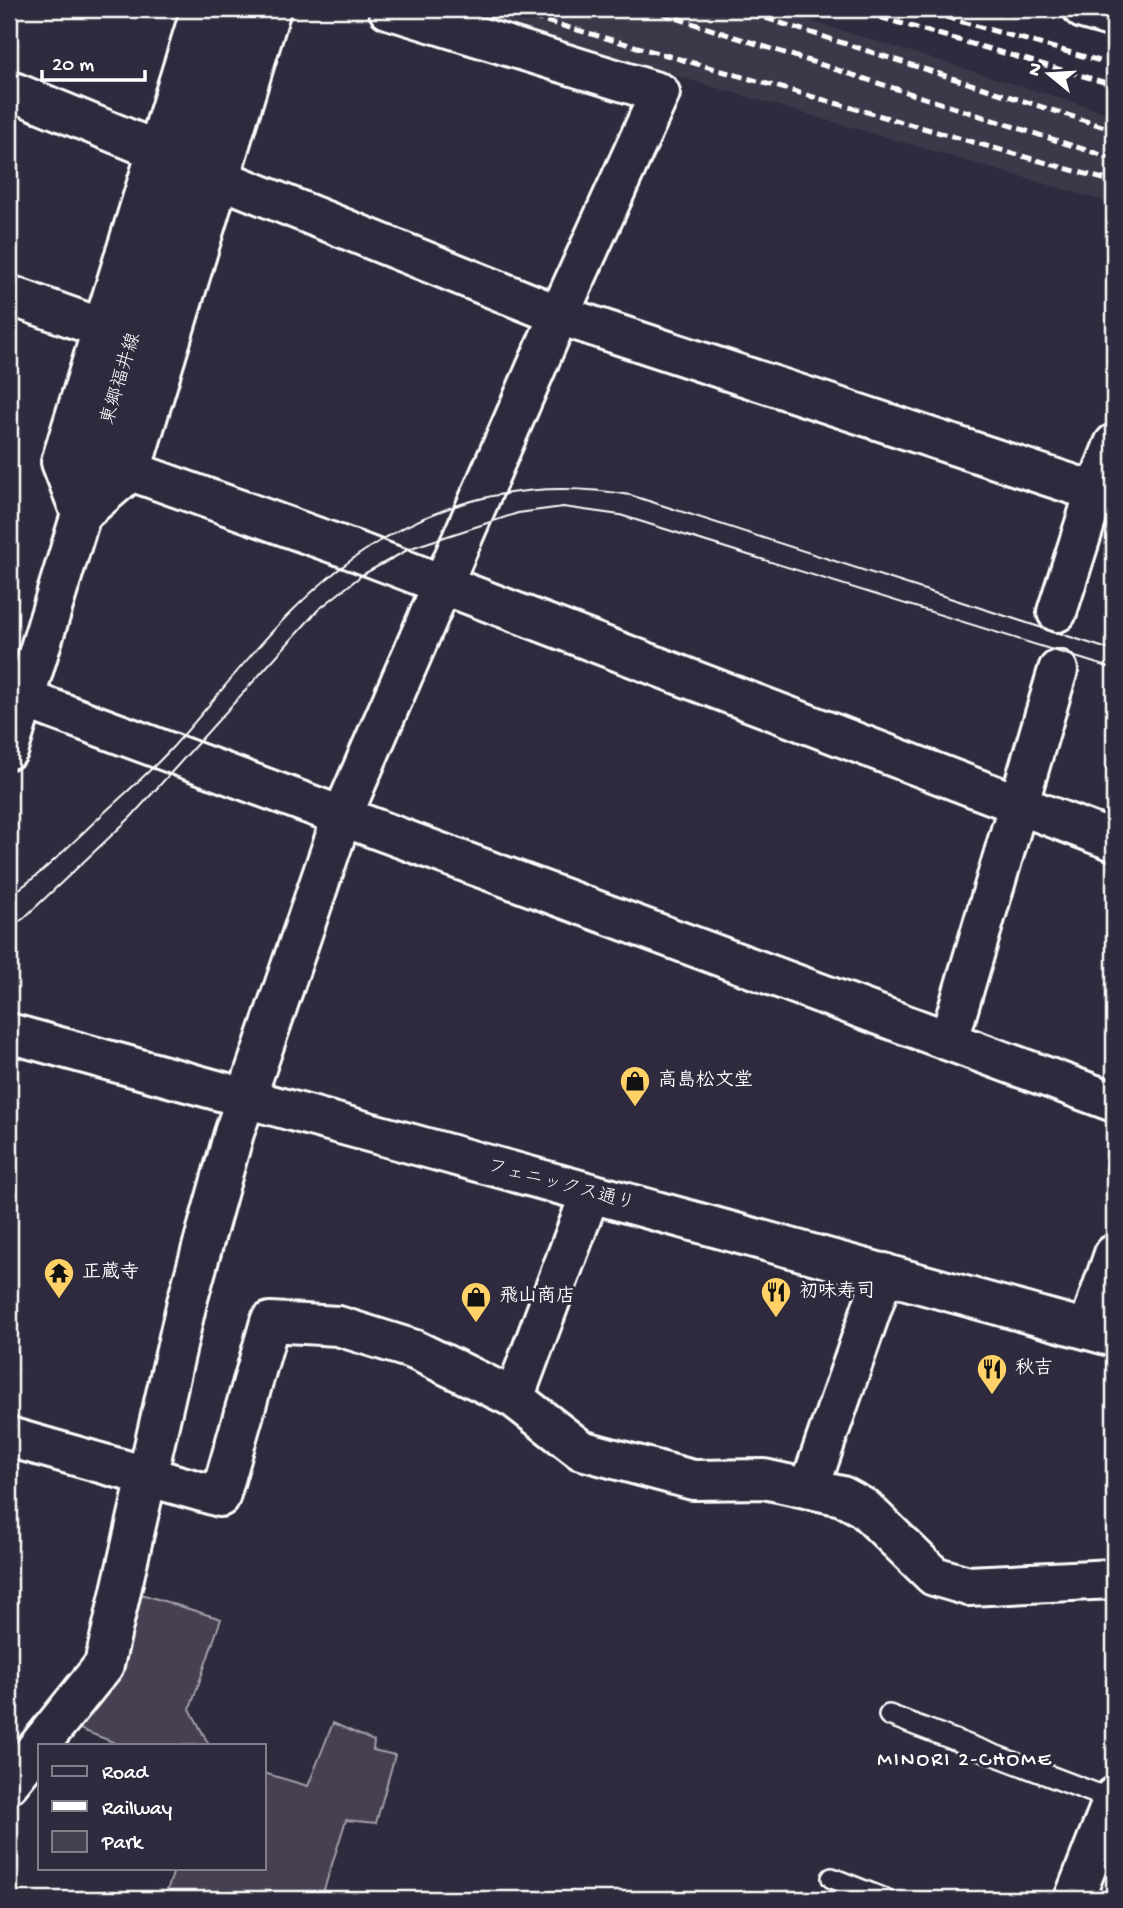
<svg xmlns="http://www.w3.org/2000/svg" width="1123" height="1908" font-family="'Gochi Hand','Klee One',sans-serif">
<rect width="100%" height="100%" fill="#2f2a3d"/>
<filter id="ink" filterUnits="userSpaceOnUse"><feTurbulence type="fractalNoise" baseFrequency=".0143" numOctaves="2"/><feDisplacementMap in="SourceGraphic" scale="14" xChannelSelector="R" yChannelSelector="G"/><feConvolveMatrix kernelMatrix="1 2 1 2 8 2 1 2 1" color-interpolation-filters="sRGB"/></filter>
<g filter="url(#ink)">
<path fill="#3c3749" d="M447 9H773L1114 115V204Z"/>
<path fill="#464152" stroke="#a2a0a8" stroke-width="2" d="M138 1593 221 1619 190 1709 209 1745H121L74 1727Z
M333 1723 374 1741 373 1750 395 1755 376 1823 346 1820 321 1899H164L175 1868H264V1773L308 1786Z"/>
<g fill="none" stroke-linecap="round" stroke-linejoin="round">
<g stroke="#fff" stroke-width="24">
<path id="lane" d="M889 1715 1113 1800
M832 1878 885 1899"/>
</g>
<g stroke="#fff" stroke-width="44">
<path id="street" d="M201 9 61 462 81 514 131 471 271 9
M1083 9 1114 18
M9 90 158 151
M219 178 559 315 1114 498
M9 295 104 329
M131 471 358 552 1114 841
M1057 612 1095 492 1114 444
M25 699 1114 1102
M949 1040 1058 670
M1088 1329 1114 1254
M514 1398 590 1194
M9 1437 220 1497 270 1322 338 1326 415 1350 514 1398 581 1450 693 1480 764 1479 842 1496 864 1508 934 1576 968 1586 1114 1579
M809 1489 884 1273
M9 1783 104 1665 187 1302 234 1133 343 814 559 315 660 93 388 9"/>
</g>
<g stroke="#fff" stroke-width="44">
<path id="secondary" d="M9 749 236 9
M9 1033 1114 1337
M1074 1899 1114 1797"/>
</g>
<use href="#lane" stroke="#2f2a3d" stroke-width="19"/>
<use href="#street" stroke="#2f2a3d" stroke-width="38"/>
<use href="#secondary" stroke="#2f2a3d" stroke-width="38"/>
<path stroke="#fff" stroke-width="2" d="M9 896C38 877 64 851 89 827 116 801 145 777 170 750 212 704 249 653 293 610 387 516 498 472 630 495L1114 651
M9 927 23 919 131 817 318 610 362 575 411 548 518 513 563 507 620 515 1114 669"/>
<path stroke="#fff" stroke-width="5" stroke-dasharray="10 5" stroke-linecap="butt" d="M503 9 1114 182
M648 9 1114 159
M737 9 1114 130
M851 9 1114 85
M917 9 1114 65"/>
</g>
</g>
<defs>
<g id="shop-pin" transform="scale(1.575)"><path d="M0 17L-7.5 6A9.5 9.5 0 1 1 7.5 6Z" fill="#ffd166" stroke="#2f2a3d"/><path d="M-5-2.5h2.3a2.7 3.5 0 0 1 5.4 0H5L5.5 6h-11ZM-1.5-2.5h3a1.5 2.3 0 0 0-3 0Z" fill="#111"/></g>
<g id="temple-pin" transform="scale(1.575)"><path d="M0 17L-7.5 6A9.5 9.5 0 1 1 7.5 6Z" fill="#ffd166" stroke="#2f2a3d"/><path d="M0-6L5-2H3V0L6.5 2.5H4V6H1.5V3h-3V6H-4V2.5H-6.5L-3 0V-2H-5Z" fill="#111"/></g>
<g id="restaurant-pin" transform="scale(1.575)"><path d="M0 17L-7.5 6A9.5 9.5 0 1 1 7.5 6Z" fill="#ffd166" stroke="#2f2a3d"/><path d="M-5-6h1v4h1v-4h1v4h1v-4h1v5L-1.5 .5V6h-2V.5L-5-1ZM5-6V6H3V1.5H1.5Q1.5-4 5-6Z" fill="#111"/></g>
</defs>
<g fill-rule="evenodd">
<use href="#shop-pin" x="635" y="1081"/>
<use href="#temple-pin" x="59" y="1273"/>
<use href="#restaurant-pin" x="776" y="1292"/>
<use href="#shop-pin" x="476" y="1297"/>
<use href="#restaurant-pin" x="992" y="1369"/>
</g>
<g text-anchor="middle" dominant-baseline="central" stroke-width="6" stroke-linejoin="round" paint-order="stroke">
<g font-size="19" fill="#fff" stroke="#2f2a3d">
<text transform="translate(122 379) rotate(-73)">東郷福井線</text>
<text transform="translate(561 1186) rotate(15)">フェニックス通り</text>
</g>
<g font-size="19" font-weight="bold" fill="#fff" stroke="#2f2a3d" text-anchor="start">
<text x="658" y="1081">高島松文堂</text>
<text x="82" y="1273">正蔵寺</text>
<text x="799" y="1292">初味寿司</text>
<text x="499" y="1297">飛山商店</text>
<text x="1015" y="1369">秋吉</text>
</g>
<g font-size="21" letter-spacing="2" fill="#fff" stroke="#2f2a3d">
<text x="965" y="1761">MINORI 2-CHOME</text>
</g>
</g>
<rect width="1123" height="1908" fill="none" stroke="#2f2a3d" stroke-width="35"/>
<rect x="18" y="18" width="1088" height="1873" fill="none" stroke="#fff" stroke-width="2.5" filter="url(#ink)"/>
<rect x="38" y="1744" width="228" height="126" fill="#2f2a3d" stroke="#827f8b" stroke-width="2"/>
<rect x="52" y="1766" width="35" height="10" fill="#2f2a3d" stroke="#827f8b" stroke-width="2"/>
<text x="102" y="1778" font-size="21" fill="#ffffff">Road</text>
<rect x="52" y="1801" width="35" height="10" fill="#ffffff" stroke="#827f8b" stroke-width="2"/>
<text x="102" y="1814" font-size="21" fill="#ffffff">Railway</text>
<rect x="52" y="1831" width="35" height="21" fill="#464152" stroke="#827f8b" stroke-width="2"/>
<text x="102" y="1848" font-size="21" fill="#ffffff">Park</text>
<g transform="translate(1049 74) rotate(288)" stroke="#2f2a3d" stroke-width="5" paint-order="stroke">
<path d="M0-5L12 26L0 18L-12 26Z" fill="#ffffff"/>
<text y="-10" font-size="19" font-weight="bold" text-anchor="middle" fill="#ffffff">N</text>
</g>
<path d="M42 70v10h103v-10" fill="none" stroke="#ffffff" stroke-width="3.5"/>
<text x="52" y="70" font-size="21" fill="#ffffff" stroke="#2f2a3d" stroke-width="5" paint-order="stroke">20 m</text>
</svg>
